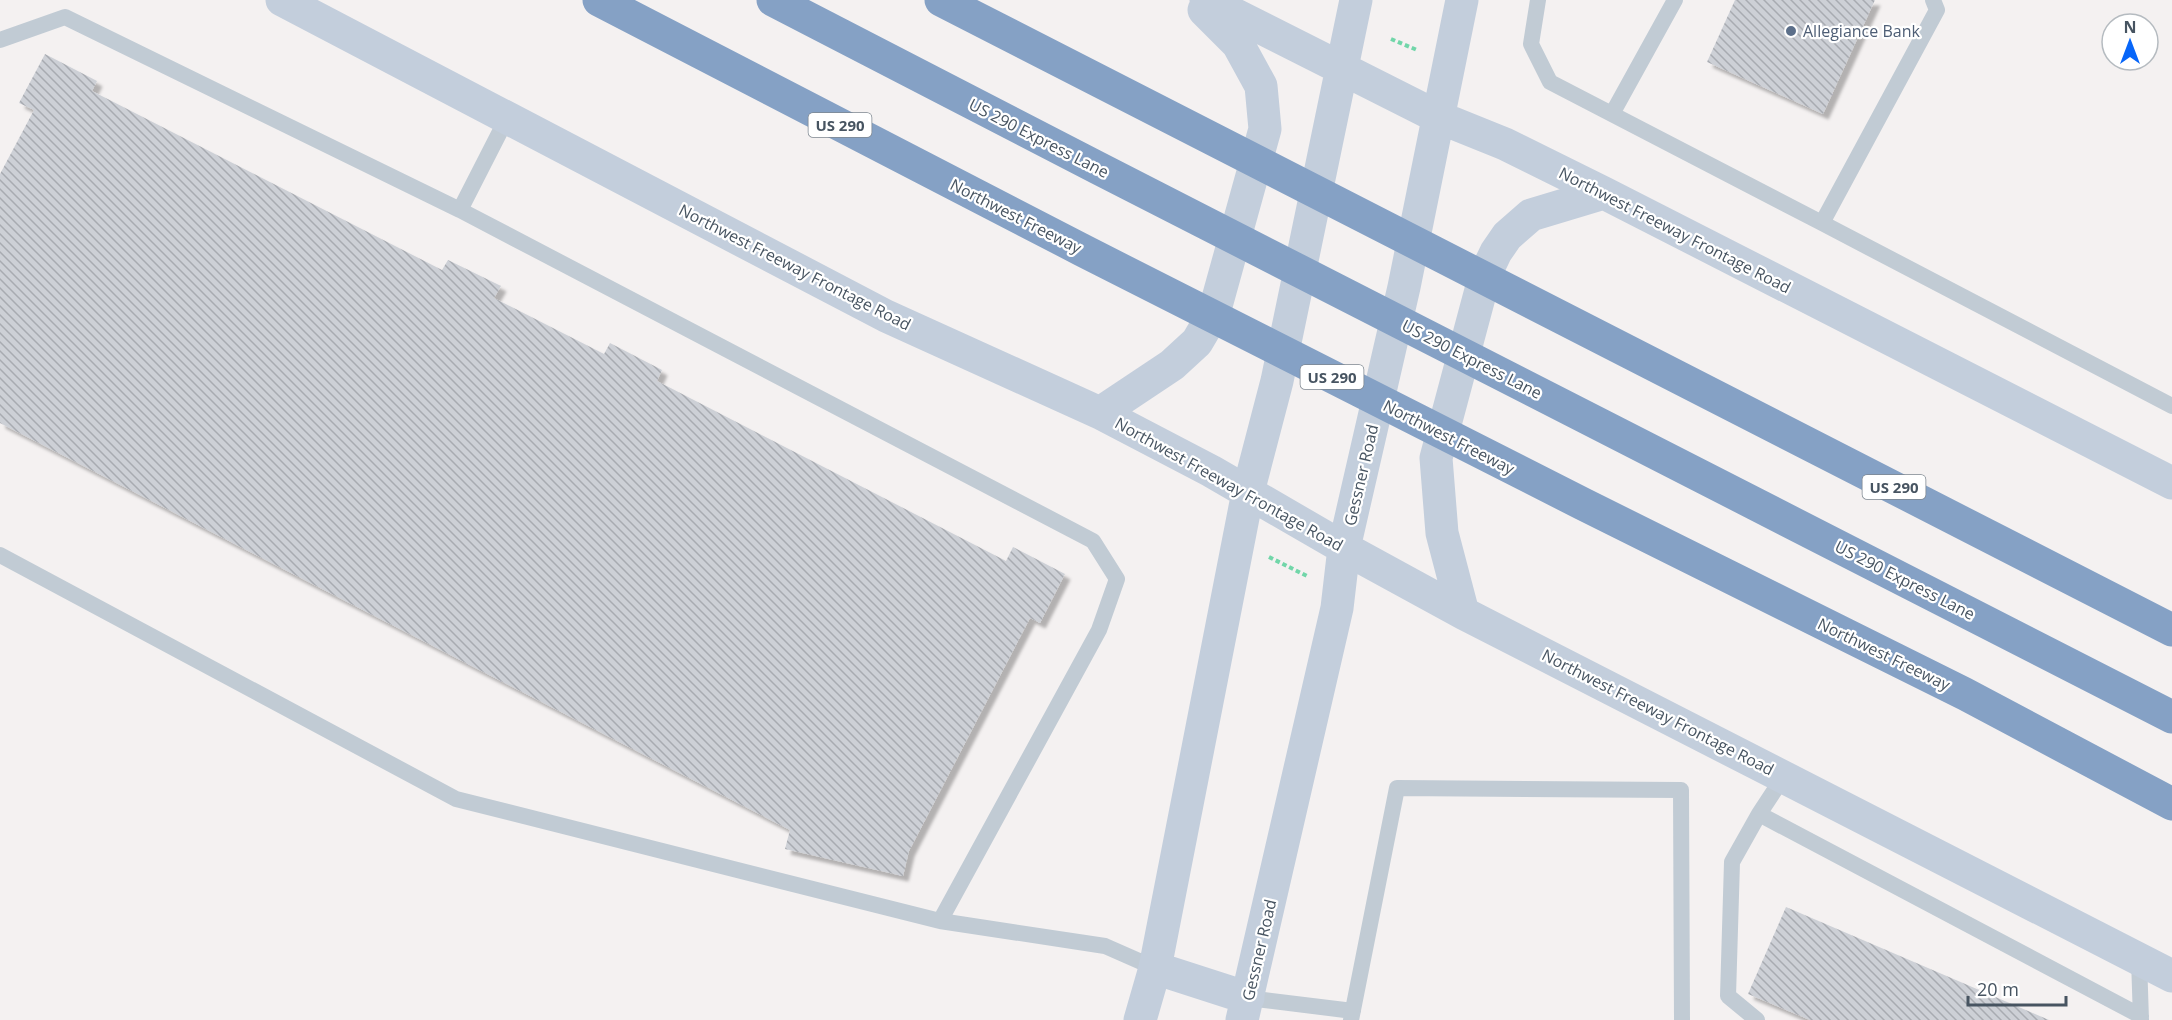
<svg xmlns="http://www.w3.org/2000/svg" width="2172" height="1020" font-family="'Open Sans',sans-serif">
<defs>
<pattern id="building-back-hatch" width="6" height="6" patternUnits="userSpaceOnUse" patternTransform="scale(1.5)"><rect width="6" height="6" fill="#cdd0d6"/><path d="M-1 5l2 2M0 0l6 6M5-1l2 2" fill="none" stroke="#a8abb1"/></pattern>
<filter id="shadow"><feDropShadow dx="5.5" dy="5.5" stdDeviation="1.5" flood-color="#0004"/></filter>
</defs>
<rect width="100%" height="100%" fill="#f4f1f1"/>
<path fill="url(#building-back-hatch)" filter="url(#shadow)" d="M1735 0H1875L1823 114 1707 62Z
M45 54 97 81 92 91 442 270 448 260 501 286 494 298 604 354 610 343 662 370 657 381 1006 561 1013 547 1065 574 1040 623 1030 618 909 851 903 876 785 849 790 830 0 423V174L34 110 19 103Z
M1786 907 2049 1020H1810L1748 994Z"/>
<g fill="none" stroke-linecap="round" stroke-linejoin="round">
<path stroke="#71d6a9" stroke-width="4" stroke-dasharray="4.5 3" stroke-linecap="butt" d="M1391 39 1417 50
M1269 557 1307 576"/>
<path stroke="#c1cbd4" stroke-width="16" d="M1538 0 1531 44 1550 82 1822 223
M1933 0 1937 10 1822 223 2172 406
M0 40 65 17 460 210 1093 541 1117 579 1099 630 940 921 456 799 0 555
M1612 114 1675 0
M460 210 507 118
M1759 814 2141 1016
M940 921 1105 946 1155 968
M2139 959 2141 1020
M1248 998 1353 1011
M1351 1020 1397 788 1681 790 1682 1020
M1757 1020 1728 996 1732 862 1759 814 1784 776"/>
<path stroke="#c3cedc" stroke-width="33" d="M282 0 886 316 1100 413 1211 471 1344 548 1463 613 2172 976
M1206 0 1438 117 1505 144 1604 193 2172 483
M1100 413 1172 365 1197 342 1214 313 1265 129 1261 86 1238 44 1204 10
M1463 613 1442 533 1436 458 1485 275 1496 252 1507 236 1531 215 1604 193
M1155 968 1248 998
M1140 1020 1155 968 1248 492 1277 381 1356 0
M1242 1020 1337 608 1344 548 1404 287 1462 0"/>
<path stroke="#85a1c5" stroke-width="33" d="M599 0 1082 250 1583 504 1965 694 2172 804
M773 0 1098 168 2172 717
M941 0 2172 630"/>
</g>
<circle fill="#5c6f8a" stroke="#fff" stroke-width="2" cx="1791" cy="31" r="6"/>
<g text-anchor="middle" dominant-baseline="central" stroke-width="4.5" stroke-linejoin="round" paint-order="stroke">
<g fill="#fff" stroke="#7e8790" stroke-width="1.5">
<rect x="808.5" y="113" width="63" height="24" rx="4.5"/>
<rect x="1300.5" y="365" width="63" height="24" rx="4.5"/>
<rect x="1862.5" y="475" width="63" height="24" rx="4.5"/>
</g>
<g font-size="15" font-weight="bold" fill="#475461">
<text x="840" y="125">US 290</text>
<text x="1332" y="377">US 290</text>
<text x="1894" y="487">US 290</text>
</g>
<g font-size="16" fill="#4e5e75" stroke="#fff" text-anchor="start">
<text x="1803" y="31">Allegiance Bank</text>
</g>
<g font-size="16" fill="#475461" stroke="#fff">
<text transform="translate(1039 138) rotate(27)">US 290 Express Lane</text>
<text transform="translate(1016 216) rotate(27)">Northwest Freeway</text>
<text transform="translate(1675 230) rotate(27)">Northwest Freeway Frontage Road</text>
<text transform="translate(795 267) rotate(27)">Northwest Freeway Frontage Road</text>
<text transform="translate(1472 359) rotate(27)">US 290 Express Lane</text>
<text transform="translate(1449 437) rotate(27)">Northwest Freeway</text>
<text transform="translate(1361 475) rotate(-77)">Gessner Road</text>
<text transform="translate(1229 484) rotate(29)">Northwest Freeway Frontage Road</text>
<text transform="translate(1905 580) rotate(27)">US 290 Express Lane</text>
<text transform="translate(1884 654) rotate(26)">Northwest Freeway</text>
<text transform="translate(1658 712) rotate(27)">Northwest Freeway Frontage Road</text>
<text transform="translate(1259 950) rotate(-77)">Gessner Road</text>
</g>
</g>
<g transform="translate(2130 42)"><circle r="28" fill="#ffffff" stroke="#b5bbc0" stroke-width="1.5"/>
<path d="M0-4.5L10 22L0 15L-10 22Z" fill="#0766f9"/>
<text y="-9" font-size="16" font-weight="bold" text-anchor="middle" fill="#475461">N</text>
</g>
<path d="M1968 996v9h98v-9" fill="none" stroke="#475461" stroke-width="3"/>
<text x="1977" y="996" font-size="18" fill="#475461" stroke="#ffffff" stroke-width="4.5" paint-order="stroke">20 m</text>
</svg>
